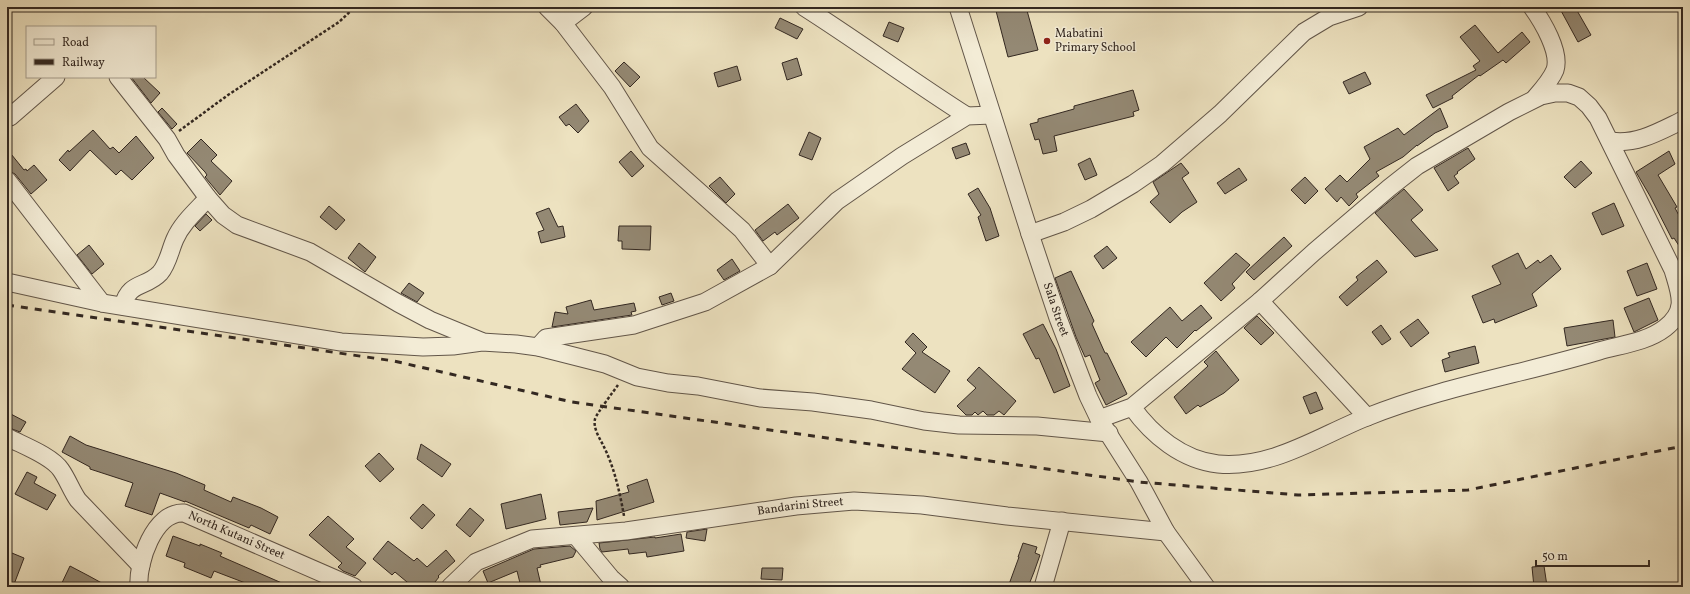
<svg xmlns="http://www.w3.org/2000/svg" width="1690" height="594" font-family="Vollkorn,serif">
<rect width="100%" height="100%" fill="#ede2c0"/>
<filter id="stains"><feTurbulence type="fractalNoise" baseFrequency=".005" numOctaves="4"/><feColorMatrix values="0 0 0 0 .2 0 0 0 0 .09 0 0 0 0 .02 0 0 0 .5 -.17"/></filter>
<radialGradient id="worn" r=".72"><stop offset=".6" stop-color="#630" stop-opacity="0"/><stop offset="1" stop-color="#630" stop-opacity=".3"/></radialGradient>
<path fill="#948974" stroke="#332821" d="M995 7H1026L1038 50 1008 57Z
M1559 7H1575L1591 35 1578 42Z
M780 18 803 29 797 39 775 28Z
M889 22 904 28 898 42 883 36Z
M1475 25 1498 53 1522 32 1530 42 1506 63 1503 60 1480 76 1479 75 1452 96 1453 98 1433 108 1426 95 1476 70 1473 66 1480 61 1460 37Z
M797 58 802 75 787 80 782 63Z
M624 62 640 77 630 87 615 71Z
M737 66 741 80 718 87 714 73Z
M1365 72 1371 84 1349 94 1343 82Z
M131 77H143L160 93 151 103Z
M1133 90 1139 110 1133 112 1134 116 1054 136 1057 151 1043 154 1039 139 1035 140 1030 124 1038 122V119L1074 109V106Z
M576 104 589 121 578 133 569 124 566 126 559 117Z
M162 108 177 124 172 129 158 112Z
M1440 108 1448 127 1435 133 1417 146V145L1403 157 1376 172 1379 176 1356 194 1358 197 1349 206 1341 197 1337 202 1325 189 1340 175 1347 182 1370 159 1364 147 1398 128 1404 135Z
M93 130 110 149 113 147 119 153 136 136 154 158 132 180 121 170 116 175 90 150 70 171 59 160 68 150 69 152Z
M809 132 821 138 812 160 799 155Z
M201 139 217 155 211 161 232 181 220 195 205 177 207 175 205 172 187 153Z
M966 143 970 154 956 159 952 148Z
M1468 148 1475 159 1457 172 1458 173 1454 176 1459 183 1448 191 1434 168Z
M7 149 24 170 26 169 27 171 34 165 47 180 31 194 15 174 7 170Z
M631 151 644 166 632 177 619 162Z
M1669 151 1675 164 1658 175 1677 207 1675 208 1683 223V252L1674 238 1672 239 1650 196 1636 172Z
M1090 158 1097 175 1085 180 1078 164Z
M1581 161 1592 173 1575 188 1564 177Z
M1181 163 1189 173 1182 178 1197 202 1182 212 1170 223 1150 202 1159 194 1153 182Z
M1239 168 1247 180 1225 194 1217 183Z
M720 177 735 194 726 203 709 186Z
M1305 177 1318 191 1305 204 1291 190Z
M978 188 990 208 999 236 986 241 978 217 981 215 968 194Z
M1404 189 1423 210 1411 220 1438 250 1415 257 1375 213Z
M1614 203 1624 226 1602 235 1592 213Z
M788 204 799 218 777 235 775 232 763 241 755 230Z
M329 206 345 220 336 230 320 217Z
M549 208 558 227 563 226 565 237 541 243 538 232 544 230 536 213Z
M206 214 212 220 200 231 195 226Z
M619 226H651L650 250 622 249V241H618Z
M1284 237 1292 246 1254 280 1246 272Z
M359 243 376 257 365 272 348 258Z
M89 245 104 264 92 274 77 255Z
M1107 246 1117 258 1103 269 1094 256Z
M1236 253 1250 265 1232 284 1235 288 1221 301 1204 283Z
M1518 253 1526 269 1538 260 1540 263 1551 255 1561 269 1532 294 1537 306 1495 323 1494 319 1483 323 1472 296 1501 284 1492 266Z
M732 259 740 271 724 280 717 270Z
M1377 260 1387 272 1347 306 1339 297 1358 280 1356 277Z
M1647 263 1657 289 1637 296 1627 271Z
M1071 271 1094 321 1092 324 1105 353H1107L1127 394 1106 405 1095 383 1100 380 1090 355 1085 357 1076 337 1055 278Z
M409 283 424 293 417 302 401 293Z
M671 293 674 301 662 305 659 297Z
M1649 298 1658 320 1634 332 1624 308Z
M591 300 594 310 634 303 636 311 631 312 632 315 552 327 555 312 568 314 566 307Z
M1201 305 1212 318 1196 331 1195 330 1177 348 1166 337 1146 357 1131 342 1170 307 1182 321Z
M1257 316 1274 333 1261 345 1244 328Z
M1418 319 1429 333 1411 347 1400 332Z
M1613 320 1615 337 1567 346 1564 328Z
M1043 324 1056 349 1070 386 1054 393 1039 358 1036 359 1023 334Z
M1381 325 1391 339 1382 345 1372 332Z
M913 333 927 347 922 352 950 371 935 393 902 369 916 353 905 342Z
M1475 346 1479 363 1445 372 1442 360 1450 357 1448 353Z
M1216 351 1239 380 1224 393 1200 407 1198 405 1186 414 1174 397 1208 366 1204 362Z
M979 367 1016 401 1004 415 999 411 994 415H987L983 411 978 415 975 412 972 415H966L957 406 976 388 967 380Z
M1316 392 1323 409 1310 414 1303 397Z
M7 412 26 422 20 432 7 427Z
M70 436 86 445 176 473 205 485 204 490 231 502 233 497 261 508 278 517 270 534 251 525 249 528 185 501V502L160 493 152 515 125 506 133 483 90 469V467L62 452Z
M421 444 451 464 442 477 417 459Z
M379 453 394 469 380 482 365 466Z
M27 472 37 477 34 483 56 495 47 510 15 494Z
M647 479 654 502 597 520 596 501 629 492 627 486Z
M541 494 546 519 506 529 501 504Z
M423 504 435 515 422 529 410 518Z
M470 508 484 520 470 537 456 525Z
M593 508 587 522 560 525 558 512Z
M328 516 354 539 346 547 366 563 355 576 343 571 338 567 342 563 309 535Z
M707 529 705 541 686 538 687 532Z
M681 534 684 551 647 557 646 552 629 554 628 549 602 552 600 549 599 543 655 537V538Z
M173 536 200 546V544L222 553 220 556 291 587H246L248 584 214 571 211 578 184 567 185 563 166 556Z
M388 541 414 561 417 558 427 567 446 550 455 561 438 576 439 577 431 587H413L395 572 392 575 373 559Z
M1023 543 1037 547 1035 553 1040 555 1034 572 1028 587H1008L1019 557H1018Z
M570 546 576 551 573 557 540 565 541 567 537 568 541 585 532 587H521L517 571 488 583 483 571 534 549Z
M7 551 24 558 13 587H7Z
M70 566 89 576 109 587H60Z
M1544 566 1547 586 1546 587H1534L1532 567Z
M762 568H783L782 580 761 579Z"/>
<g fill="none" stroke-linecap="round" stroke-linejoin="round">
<g stroke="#625649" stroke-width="19">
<g id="minor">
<path d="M547 7 563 23 612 87 650 148 742 230 770 266"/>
<path d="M804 7C859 42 912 81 967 116"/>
<path id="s1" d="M958 7 1030 234 1058 318 1088 396 1099 419 1139 482 1166 532 1206 587"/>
<path d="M1532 7C1542 21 1561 52 1555 70 1551 80 1542 90 1535 98"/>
<path d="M563 23 584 7"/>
<path d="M118 77 167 139 176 155 208 198 223 215 237 225 310 252 398 303 430 320 481 341"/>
<path d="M10 117 56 77"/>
<path d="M1611 141C1637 145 1660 131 1683 120"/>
<path d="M7 180 102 303"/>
<path d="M1030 234 1064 222 1091 209 1133 184 1162 164 1220 114 1304 32 1329 17 1359 7"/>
<path d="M7 282 102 303 341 342 423 347 453 346 482 342 516 344 538 347 605 364 637 377 668 383 698 386 760 398 813 402 871 410 924 421 959 425 1037 426 1109 433"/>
<path d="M1260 301 1367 417"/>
<path d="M123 306C129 281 146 288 160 273 168 264 170 250 175 239 182 223 196 211 208 198"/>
<path d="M538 347 546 338 634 325 705 302 770 266 837 201 902 156 967 116 992 115"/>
<path d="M1099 419 1132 407 1260 301 1314 252 1389 188 1417 166 1509 112 1541 96 1555 93H1568L1579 97 1589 106 1598 118 1673 270C1680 294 1688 310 1665 328 1647 342 1620 345 1599 351 1522 374 1442 387 1367 417 1319 436 1272 469 1218 464 1182 460 1152 435 1132 407"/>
<path d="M7 437C22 445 52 456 61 470 68 480 71 490 78 500L141 566"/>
<path d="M576 536 611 578 621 587"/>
<path id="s2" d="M139 587C137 563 154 511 184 513L354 587"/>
<path id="s3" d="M450 587 476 562 532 539 626 531 796 506 854 501 922 505 1007 516 1166 532"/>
<path d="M1043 587 1062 521"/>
</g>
</g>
<path stroke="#332821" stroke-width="2.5" stroke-dasharray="3 2" stroke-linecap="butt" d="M179 131 228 95 339 22 355 7
M618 385C613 392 597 413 595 419 593 428 599 437 603 445 614 466 620 493 624 516"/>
<use href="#minor" stroke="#f3ecd6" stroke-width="17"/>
<path stroke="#332821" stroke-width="3" stroke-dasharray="7 7" stroke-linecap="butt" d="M7 305 394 361 572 402 1139 482 1298 495 1468 490 1683 446"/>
</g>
<circle fill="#8f2418" stroke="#f3ecd6" stroke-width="1.5" cx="1047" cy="41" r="4"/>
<g text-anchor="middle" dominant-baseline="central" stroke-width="3" stroke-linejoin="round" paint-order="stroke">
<g font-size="12" fill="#332821" stroke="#f3ecd6" text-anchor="start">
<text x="1055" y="34">Mabatini<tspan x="1055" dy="14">Primary School</tspan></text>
</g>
<g font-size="12" fill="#332821" stroke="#f3ecd6">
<text stroke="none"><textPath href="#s1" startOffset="318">Sala Street</textPath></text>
<text stroke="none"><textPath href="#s3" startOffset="367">Bandarini Street</textPath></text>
<text stroke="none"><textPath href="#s2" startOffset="152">North Kutani Street</textPath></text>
</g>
</g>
<rect width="1690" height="594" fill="none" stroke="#ede2c0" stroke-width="24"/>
<rect x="8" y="8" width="1674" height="578" fill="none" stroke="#332821" stroke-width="2"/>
<rect x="12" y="12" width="1666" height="570" fill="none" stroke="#332821"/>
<rect x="26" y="26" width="130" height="52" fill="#f3ecd6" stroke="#a69e8e"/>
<rect x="34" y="39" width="20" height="6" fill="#f3ecd6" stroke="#a69e8e"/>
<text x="62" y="46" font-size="12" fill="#332821">Road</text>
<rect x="34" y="59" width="20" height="6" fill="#332821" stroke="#a69e8e"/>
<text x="62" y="66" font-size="12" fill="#332821">Railway</text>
<path d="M1536 560v6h113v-6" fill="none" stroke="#332821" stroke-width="2"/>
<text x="1542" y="560" font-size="12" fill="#332821" stroke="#f3ecd6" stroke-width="3" paint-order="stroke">50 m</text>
<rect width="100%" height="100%" filter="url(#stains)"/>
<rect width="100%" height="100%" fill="url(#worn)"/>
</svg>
